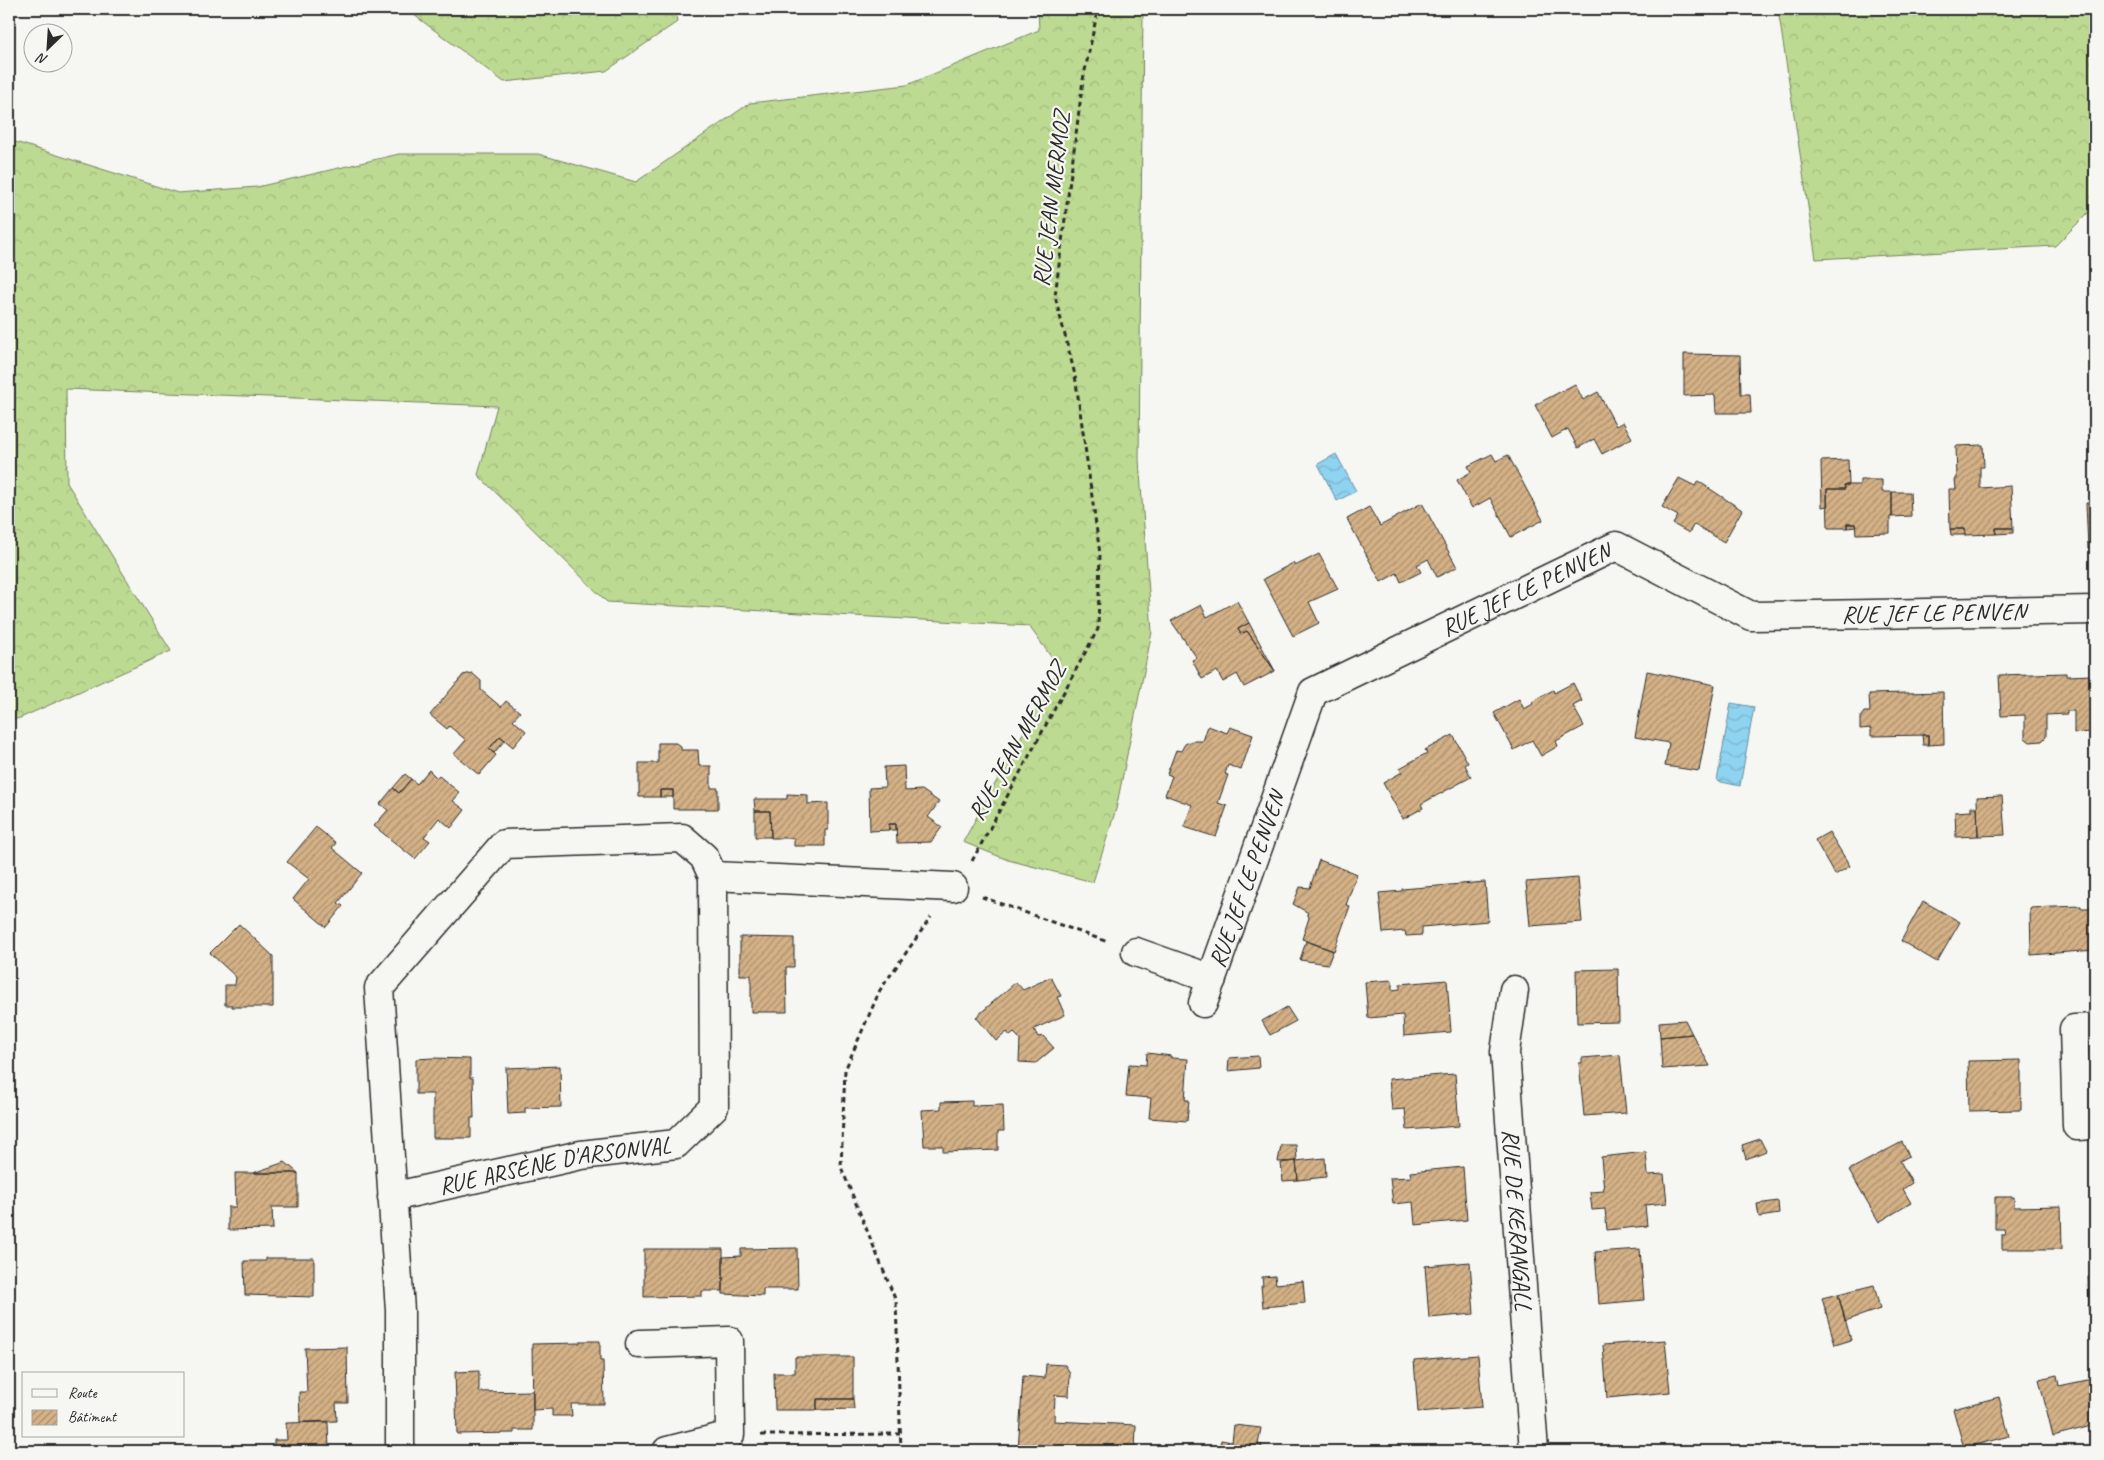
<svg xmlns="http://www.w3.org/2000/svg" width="2104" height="1460" font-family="Caveat,sans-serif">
<defs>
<pattern id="forest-crowns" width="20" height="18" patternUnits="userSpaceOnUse" patternTransform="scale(1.25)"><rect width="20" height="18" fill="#bdda92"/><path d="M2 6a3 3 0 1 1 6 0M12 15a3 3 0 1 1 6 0" fill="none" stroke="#a3bb7e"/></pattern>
<pattern id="water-waves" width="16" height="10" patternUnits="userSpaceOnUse" patternTransform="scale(1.25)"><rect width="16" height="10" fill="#8ed3f0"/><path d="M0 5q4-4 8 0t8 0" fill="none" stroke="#7bb5ce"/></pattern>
<pattern id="building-hatch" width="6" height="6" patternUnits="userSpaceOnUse" patternTransform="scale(1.25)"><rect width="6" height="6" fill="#d4b186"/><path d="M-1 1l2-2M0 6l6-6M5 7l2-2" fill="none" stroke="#ac906e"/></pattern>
</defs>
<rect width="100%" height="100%" fill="#f6f6f2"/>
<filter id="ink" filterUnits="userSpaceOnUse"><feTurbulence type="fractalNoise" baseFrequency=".02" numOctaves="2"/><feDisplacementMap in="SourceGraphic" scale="10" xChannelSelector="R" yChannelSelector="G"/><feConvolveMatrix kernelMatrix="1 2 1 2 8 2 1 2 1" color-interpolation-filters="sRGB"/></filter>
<g filter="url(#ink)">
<path fill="url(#forest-crowns)" stroke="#74825e" d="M406 9H675L677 22 606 71 504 82Z
M1038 9H1143L1139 460 1152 632 1116 809 1093 882 1008 860 963 842 1059 668 1029 626 607 602 478 475 497 406 66 389 67 483 171 651 20 718 9 721V140L178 193 257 187 399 154H538L636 182 750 103 907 85 1039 30Z
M1778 9H2095V206L2055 246 1816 259Z"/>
<path fill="url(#water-waves)" stroke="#6690a1" d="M1336 454 1356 491 1337 501 1318 464Z
M1731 703 1754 707 1740 786 1717 781Z"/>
<path fill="url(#building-hatch)" stroke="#2b2b2b" d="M1684 354 1740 355 1741 394H1750L1751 413H1716L1715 395 1684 396Z
M1575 384 1583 400 1598 392 1616 426 1623 422 1632 438 1602 454 1594 439 1578 448 1568 429 1552 438 1535 405Z
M1983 445 1984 467H1980V488L2011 486 2013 528H1996V534L1965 535V529H1950L1949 489H1956L1955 479H1957L1956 446Z
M1492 454 1496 461 1508 455 1543 520 1511 537 1490 498 1472 508 1457 480 1471 472 1468 466Z
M1848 460 1849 485H1844L1845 489H1827V506L1822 507 1821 461Z
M1679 478 1695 486 1698 481 1742 510 1724 542 1694 524 1689 533 1673 524 1678 516 1662 507Z
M1860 480H1882V492H1892V517H1890V533L1856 534 1855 524H1847V528H1828L1827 489H1845L1844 485H1860Z
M1892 492H1910L1911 516 1892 517Z
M1422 503 1457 567 1437 577 1428 559 1417 565 1421 572 1401 582 1397 573 1381 582 1347 519 1369 507 1380 526Z
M2086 503H2095V547L2088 548Z
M1847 524H1855L1856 527 1847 528Z
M1996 528H2013V533L1996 534Z
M1950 529H1965V535H1951Z
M1319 554 1338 589 1309 602 1319 623 1293 636 1263 579 1293 563 1295 566Z
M1237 601 1249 623 1238 629 1241 634 1247 631 1275 671 1244 687 1237 674 1223 682 1217 671 1202 679 1192 660 1197 658 1171 621 1201 605 1207 617Z
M1249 623 1275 671 1247 631 1241 634 1238 629Z
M1647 671 1715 685 1699 771 1665 766 1669 743 1635 737Z
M472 673 481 681V690L501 707 506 701 520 712 513 720 526 731 513 747 500 736 489 749 496 755 479 775 454 754 466 740 449 726 447 729 430 715 463 675Z
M2066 673V676L2093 675 2094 710H2092V732L2074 733V711H2067V714L2046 715V737L2042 741 2030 742 2025 738V715L2001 716 1999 675Z
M1573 683 1582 701 1573 706 1584 726 1556 741 1558 746 1541 756 1532 740 1514 750 1494 713 1519 699 1524 709 1533 704 1532 702 1553 690 1554 693Z
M1943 692 1944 744 1928 745V735L1871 736V728L1860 729V718L1864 712H1870L1869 694Z
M1208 726 1227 733 1230 727 1253 735 1241 770 1228 765 1225 774 1228 775 1218 803 1227 806 1216 837 1184 827 1192 805 1165 795 1172 776 1167 774 1176 750 1181 751 1185 744 1192 741H1203Z
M1453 735 1468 763 1465 765 1471 777 1421 804 1423 808 1403 819 1383 783 1402 772 1400 768 1427 753 1425 750Z
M1922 735H1928V745H1923Z
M500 736 505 740 494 753 489 749Z
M658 743H676L681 747V750H698L699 766H711V788H718V809H673V790H660V797H639V763H658Z
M904 766 905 791 922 790 939 802 928 817 942 827 931 842 897 843 896 824H889V830L870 831 869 788 885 787 884 767Z
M429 770 437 778 439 776 460 793 453 801 465 810 451 828 439 818 424 837 430 841 415 859 374 826 388 810 380 804 393 788 399 793 411 779 417 784Z
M405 774 411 779 399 793 393 788Z
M660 790H673V797H660Z
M787 794 808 795V804L828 803V830H825V846H794V838H771L770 811H755L754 799H787Z
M2002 796 2005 835 1978 836 1977 797Z
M1971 807H1977L1978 836 1956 837 1955 812 1971 811Z
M755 811H770L771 837H755Z
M889 824H896V830H889Z
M316 827 336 843 332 848 362 873 338 903 343 906 326 927 293 899 309 879 287 862Z
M1829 832 1850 866 1835 875 1815 840Z
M1319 860 1357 874 1346 905 1350 906 1334 951 1302 939 1309 918 1307 912 1293 904 1300 887 1310 888Z
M1578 878 1582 922 1530 926 1526 882Z
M1485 882 1488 921 1422 927V935L1406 936 1405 931 1383 933 1379 893 1402 891V889Z
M1923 901 1960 922 1937 962 1901 941Z
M2081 906V908H2095V950L2031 955 2030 908Z
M239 924 273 956V1007H232V1005H225V985H235L236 977 210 953Z
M740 937 794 938V967H786L787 1012H751V975H740Z
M1306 941 1333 951 1328 964 1300 960Z
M1618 969 1619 1022 1577 1023 1576 970Z
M1051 977 1061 996 1057 997 1065 1015 1034 1029 1038 1037 1043 1036 1054 1048 1036 1063 1019 1062 1020 1039 1014 1033 1010 1036 1007 1032 996 1041 976 1017 1016 982 1023 990Z
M1392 980V990L1400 989V984L1447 980 1451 1032 1404 1036 1403 1015 1368 1018 1365 982Z
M1287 1007 1296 1021 1270 1035 1262 1021Z
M1685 1020 1692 1034 1660 1037 1659 1022Z
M1692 1034 1710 1066 1662 1069 1660 1037Z
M1147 1053 1171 1056V1058L1188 1059 1185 1100H1189L1187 1121 1149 1118 1151 1098 1126 1096 1129 1064 1146 1065Z
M1620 1055 1626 1113 1584 1116 1579 1063H1582V1058Z
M1258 1056 1259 1068 1228 1071 1229 1058Z
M433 1058 470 1059V1078H473L474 1118H471V1138H433V1094H416V1059Z
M2021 1060V1110L1969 1111 1968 1061Z
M560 1066 561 1107 525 1108V1113L508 1114 506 1068Z
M1455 1074 1459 1126 1407 1130 1405 1109 1392 1110 1389 1079Z
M972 1101V1106L1003 1105 1004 1131H998V1150L943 1152V1146H924L922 1110 941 1109V1102Z
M1760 1139 1766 1151 1746 1159 1742 1145Z
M1902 1142 1909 1156 1900 1161 1912 1183 1903 1189 1911 1203 1879 1222 1849 1170Z
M1281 1145H1296L1297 1161 1278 1162Z
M1646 1152 1648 1175 1664 1174 1667 1203 1645 1205 1647 1226 1607 1230 1605 1209 1592 1210 1590 1192 1604 1191 1601 1157Z
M1325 1158 1326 1177 1298 1180 1296 1161Z
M1296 1161 1298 1180 1283 1181 1281 1163Z
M285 1162 298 1173H253Z
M1463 1167 1467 1220 1415 1225 1413 1202 1393 1204 1390 1178 1411 1177 1410 1172Z
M235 1173H298V1207H272L273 1229 228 1230V1207H236Z
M1995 1197H2014V1207L2061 1206 2062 1249H2002V1234H2005L2004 1229H1995Z
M1778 1201 1779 1214 1759 1217 1757 1204Z
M797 1248 798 1289H763V1296L723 1294V1257L741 1256V1249Z
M644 1249H723V1291H702V1296L644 1297Z
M1640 1249 1644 1300 1599 1304 1595 1252Z
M266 1258H314V1297L245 1295 244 1261H266Z
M1470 1262 1474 1314 1429 1318 1425 1266Z
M1275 1276 1276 1284 1303 1281 1305 1303 1263 1307 1261 1286H1263L1262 1277Z
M2088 1277H2095V1303L2089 1304Z
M1874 1285 1880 1309 1845 1321 1838 1294Z
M1838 1294 1851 1340 1835 1345 1822 1298Z
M2088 1304H2095V1345Z
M1665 1340 1670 1392 1607 1398 1603 1345Z
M580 1341H600V1361H603L604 1404H571L572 1416H552V1409L533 1410 532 1344 580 1343Z
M347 1347 348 1403H336L337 1421 300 1422 299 1392H307L305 1348Z
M1478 1355 1482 1407 1418 1412 1414 1360Z
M795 1357H853V1399H817V1410H775L774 1373H795Z
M1046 1364 1065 1365 1070 1373 1069 1396 1055 1395 1054 1421 1136 1425 1135 1451H1018L1023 1376 1045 1378Z
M479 1371V1392L533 1391V1430H514V1433L457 1434 455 1372Z
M2057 1375 2059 1386 2092 1379 2095 1393V1425L2053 1436 2039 1379Z
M1999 1397 2009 1436 1964 1448 1953 1409Z
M817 1399H853L854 1409 817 1410Z
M328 1422 329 1451H274V1440H287L286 1423Z
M1234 1425 1261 1428 1258 1445H1262L1261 1451H1219L1221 1440 1232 1442Z"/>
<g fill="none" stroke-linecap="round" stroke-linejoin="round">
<g stroke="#2b2b2b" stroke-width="31">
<g id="street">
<path d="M713 876 953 887"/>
<path d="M1136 952 1212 979"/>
<path id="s1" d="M1514 990 1505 1052 1534 1451"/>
<path id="s2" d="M1203 1003 1313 692 1616 546 1751 616 2095 610"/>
<path d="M2095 1028 2074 1029 2077 1126 2095 1125"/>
<path id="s3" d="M392 1197 581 1155 676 1144 714 1107 713 876 704 857 682 838 504 844 379 988 400 1311V1451"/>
<path d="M640 1344 729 1341 730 1435 667 1451"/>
</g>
</g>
<path stroke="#2b2b2b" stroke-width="3" stroke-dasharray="5 4" stroke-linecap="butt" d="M972 861 1098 629 1100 554 1075 375 1055 296 1083 80 1098 9
M982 897 1108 942
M761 1435 900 1434
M901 1451 896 1301 841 1167 845 1070 880 990 931 917"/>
<use href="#street" stroke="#f6f6f2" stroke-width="28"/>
</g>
</g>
<g text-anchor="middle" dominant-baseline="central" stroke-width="4.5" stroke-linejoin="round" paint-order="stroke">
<g font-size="24" fill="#2b2b2b" stroke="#f6f6f2">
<text transform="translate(1051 199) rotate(-83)">RUE JEAN MERMOZ</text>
<text stroke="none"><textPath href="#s2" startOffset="566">RUE JEF LE PENVEN</textPath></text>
<text stroke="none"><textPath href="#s2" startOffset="1001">RUE JEF LE PENVEN</textPath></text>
<text transform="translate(1017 741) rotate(-61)">RUE JEAN MERMOZ</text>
<text stroke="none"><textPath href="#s2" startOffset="131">RUE JEF LE PENVEN</textPath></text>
<text stroke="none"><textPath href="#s3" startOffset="166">RUE ARSÈNE D'ARSONVAL</textPath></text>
<text stroke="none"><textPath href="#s1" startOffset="231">RUE DE KERANGALL</textPath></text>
</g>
</g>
<rect width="2104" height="1460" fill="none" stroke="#f6f6f2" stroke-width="30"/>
<rect x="15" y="15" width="2074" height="1430" fill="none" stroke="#2b2b2b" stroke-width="2" filter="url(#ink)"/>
<rect x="22" y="1372" width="162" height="65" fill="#f6f6f2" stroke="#a5a5a2"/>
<rect x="32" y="1389" width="25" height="8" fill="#f6f6f2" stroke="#a5a5a2"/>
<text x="68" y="1398" font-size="15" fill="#2b2b2b">Route</text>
<rect x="32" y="1410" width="25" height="15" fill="url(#building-hatch)" stroke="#a5a5a2"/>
<text x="68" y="1422" font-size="15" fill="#2b2b2b">Bâtiment</text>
<g transform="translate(48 48) rotate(205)"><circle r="24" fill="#f6f6f2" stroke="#a5a5a2"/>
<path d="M0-4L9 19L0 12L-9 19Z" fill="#2b2b2b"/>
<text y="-8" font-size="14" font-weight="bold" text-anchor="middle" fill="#2b2b2b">N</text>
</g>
</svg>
